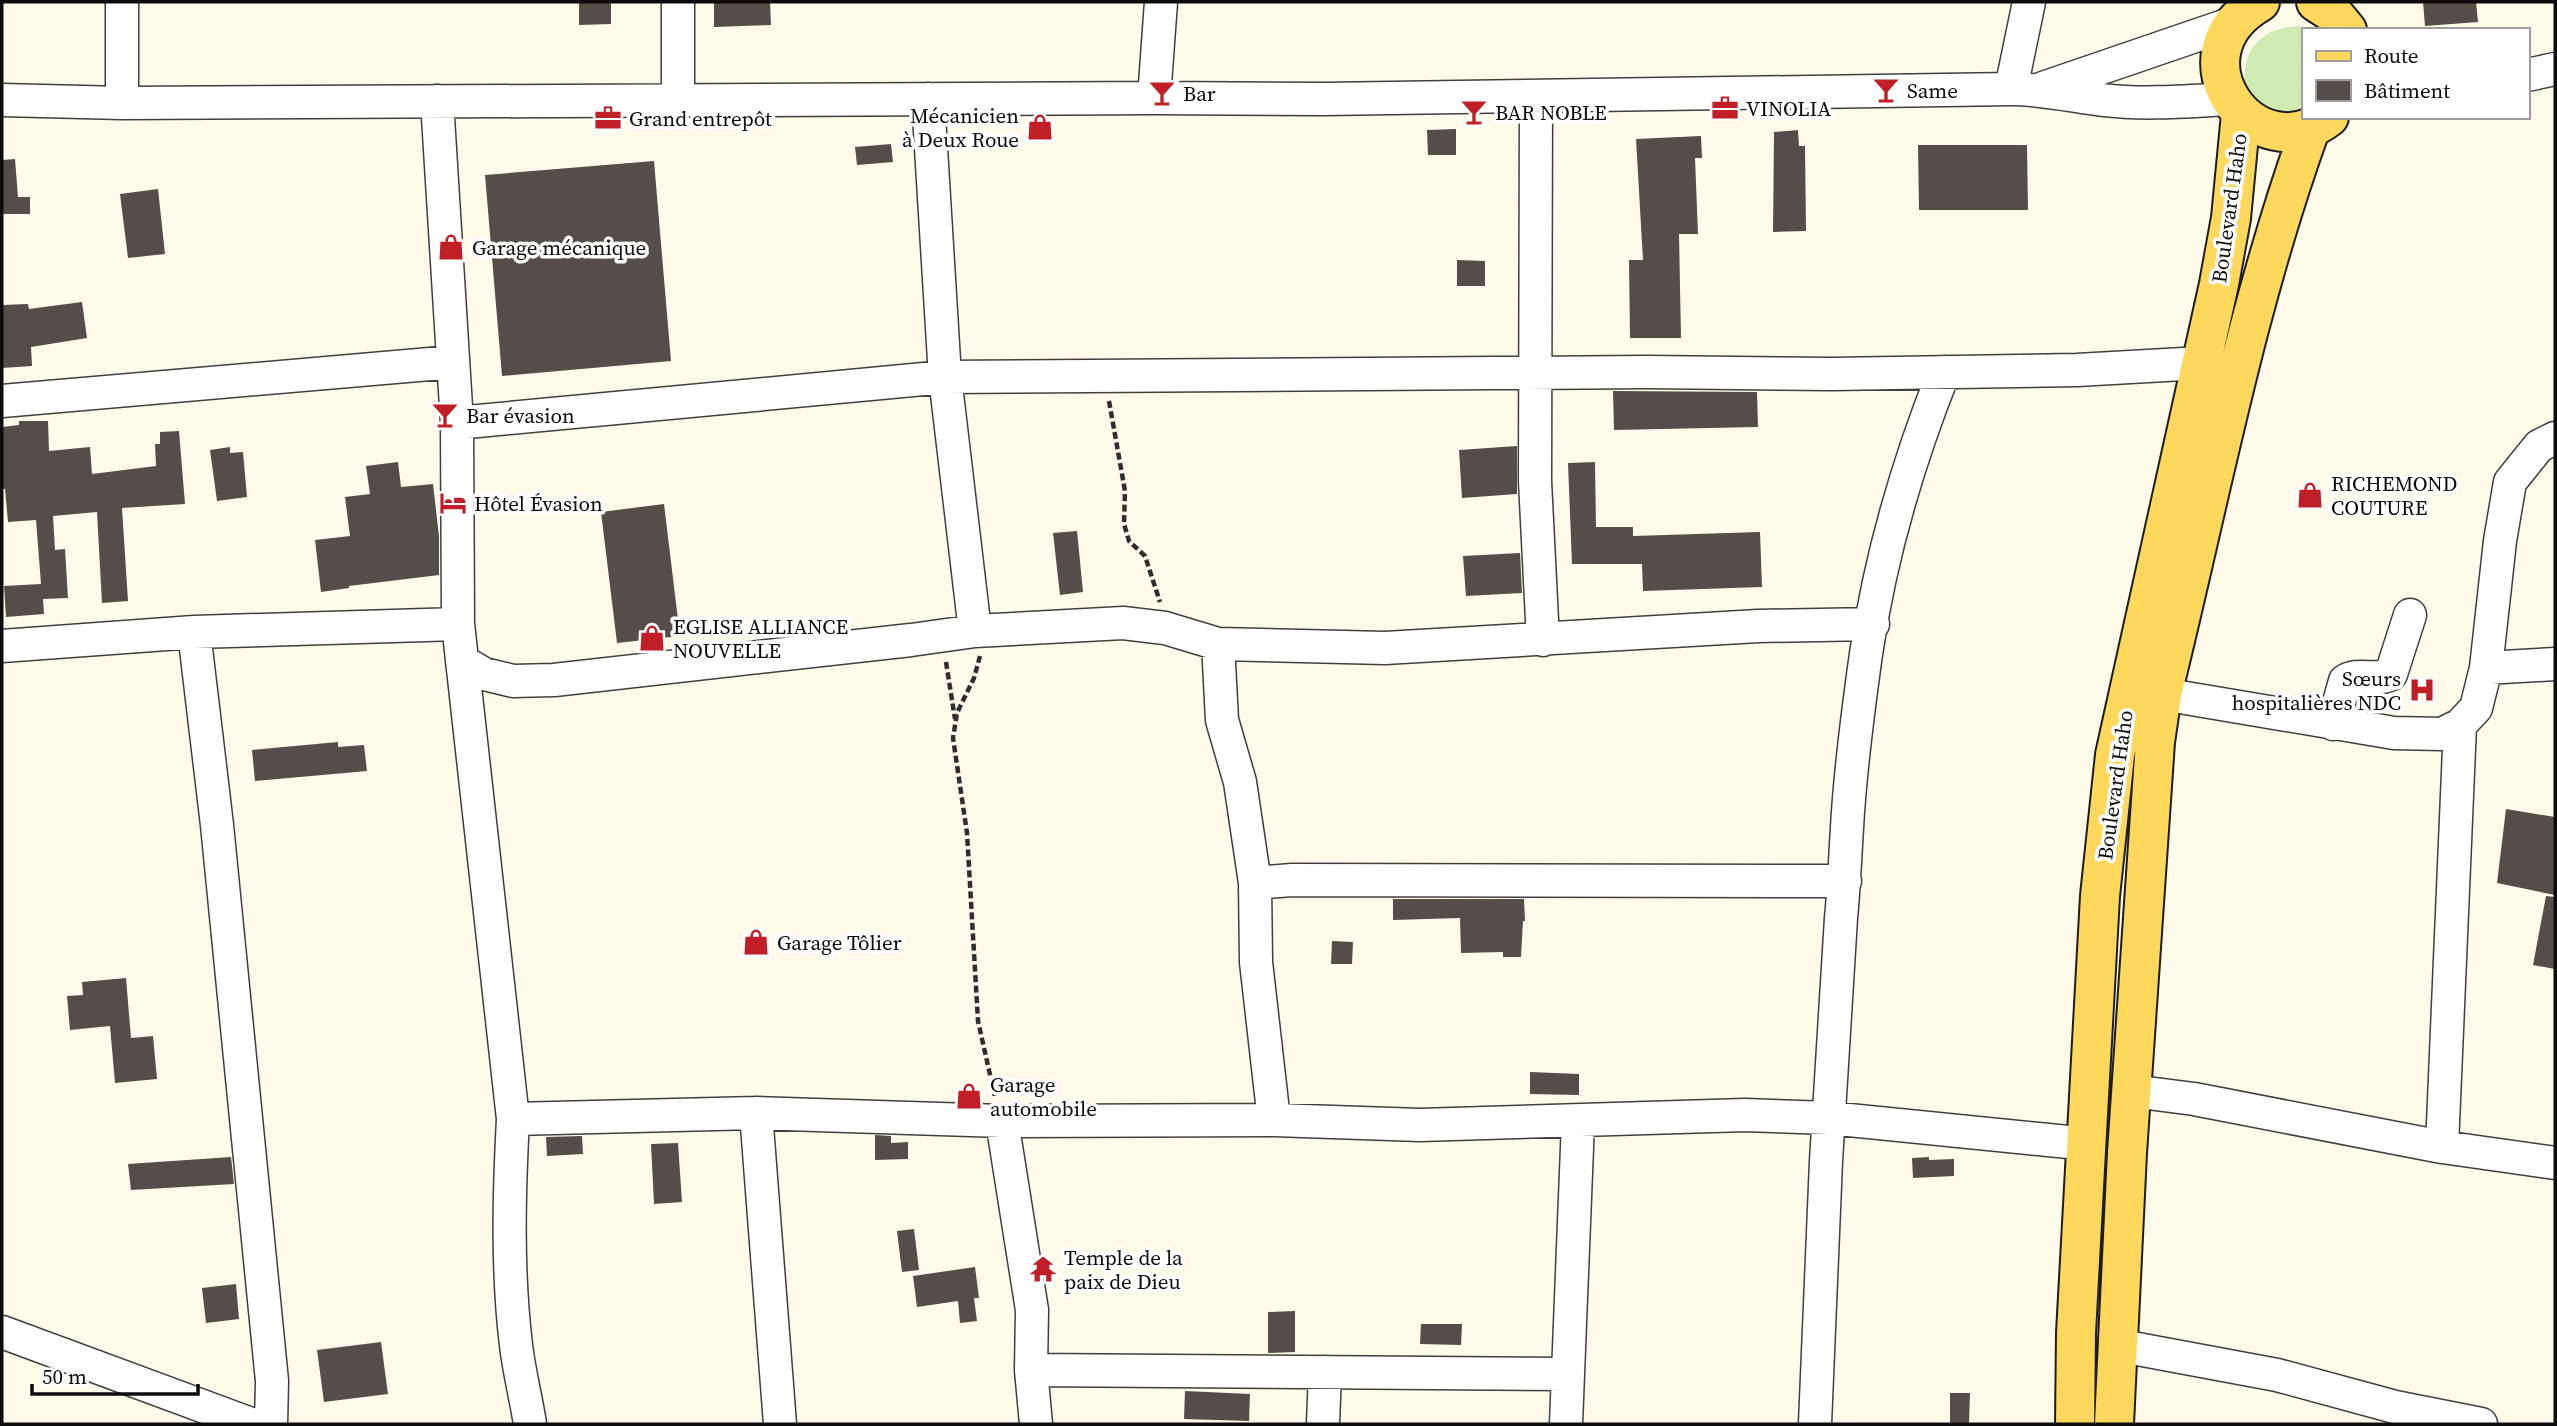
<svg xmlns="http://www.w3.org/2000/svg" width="2557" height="1426" font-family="'Source Serif 4',serif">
<rect width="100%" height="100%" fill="#fffbeb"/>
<path fill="#d0eab4" d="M2300 26 2309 30H2303V117L2263 111C2258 104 2250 96 2246 88 2244 81 2244 72 2246 65 2251 37 2274 27 2300 26Z"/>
<path fill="#554d48" d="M579 2H611V24L579 25Z
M714 2H770L771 25 714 27Z
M2423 2H2476L2478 22 2425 26Z
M1456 129V155H1428L1427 130Z
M1798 130 1799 146H1805L1806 231 1773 232 1774 132Z
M1701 136 1702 158H1695L1698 234H1679L1681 338H1630L1629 260H1643L1636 139Z
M891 144 893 162 857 165 855 147Z
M1918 145H2027L2028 210H1919Z
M15 159 18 197H30V214H2V160Z
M654 161 671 361 502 376 485 175Z
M158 189 165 254 128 258 120 194Z
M1457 260 1485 261V286H1457Z
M82 302 87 338 31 347 32 366 2 368V305L28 304 29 309Z
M1613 391 1757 392 1758 427 1614 430Z
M19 421H48L49 451 90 447 92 474 156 466 155 444H160V432L179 431 185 504 122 508 128 601 102 603 97 512 53 516 55 550 65 549 68 598 43 599 44 614 6 617 4 586 41 584 36 520 8 522 5 489H2V427L19 425Z
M1517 446V494L1462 498 1459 450Z
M230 447V453L243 452 247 497 217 501 210 450Z
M398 462 401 487 433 484 439 536V575L349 586V588L321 592 315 540 350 536 345 497 370 494 366 466Z
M1595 462 1596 527H1633V536L1760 532 1762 587 1643 591 1642 564H1572L1568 463Z
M664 504 680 636 617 643 601 512Z
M1077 531 1083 592 1060 595 1053 533Z
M1520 553 1522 593 1466 596 1463 556Z
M338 742V747L364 745 367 771 255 781 252 750Z
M2506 809 2555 817V895L2497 883Z
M2546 896 2555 897V969L2533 965Z
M1393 899H1524L1525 921H1523L1521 957H1503V952L1461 953 1460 918 1393 920Z
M1332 941 1353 942 1352 964H1331Z
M126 978 131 1038 153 1036 157 1079 115 1083 110 1026 70 1030 67 996 83 995 82 982Z
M1530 1072 1579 1074V1095L1530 1094Z
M875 1135 891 1136V1143L908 1142V1159L875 1160Z
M582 1136 583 1154 547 1156 546 1137Z
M678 1143 682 1202 654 1204 651 1144Z
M231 1157 234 1184 131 1190 128 1164Z
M1929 1157V1160L1954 1159V1176L1913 1178 1912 1158Z
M914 1229 919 1270 902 1272 897 1231Z
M975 1267 979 1298H974L977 1321 960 1323 958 1301 917 1307 913 1276Z
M236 1284 239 1319 206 1323 202 1288Z
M1295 1311V1352L1268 1353V1312Z
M1421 1324H1462L1461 1345 1420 1344Z
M381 1342 388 1394 324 1402 317 1350Z
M1185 1391 1250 1394 1249 1421 1184 1419Z
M1950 1393H1970L1969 1424H1950Z"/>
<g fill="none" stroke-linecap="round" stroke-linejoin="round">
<g stroke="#3f3f3f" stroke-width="35">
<path id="minor" d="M2527 75 2555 69
M2043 88 2233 23
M2011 89 2029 2
M1536 96 1535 481 1543 640
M1154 98 1161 2
M928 99 945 377 1647 372 1832 374 2077 370 2201 363
M2 100 122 103 1154 98 1324 99 2011 89C2043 89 2072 96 2103 100 2145 105 2188 101 2229 99
M437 101 457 423 458 624 513 1119C509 1194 507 1270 516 1345 519 1371 526 1398 530 1424
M678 102V2
M122 103V2
M2 401 453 362
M457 423 945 377 975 631
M194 632 217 825 272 1381 271 1424
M1218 644 1222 720 1240 782 1255 883 1256 962 1274 1120
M2 646 194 632 458 624
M462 661 484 674 513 681 554 680 911 640 975 631 1123 623 1165 628 1218 644 1385 648 1758 626 1873 624
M2486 668 2555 664
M2162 694 2394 733 2442 734 2460 725 2476 708 2486 668 2500 541 2510 482 2539 446 2555 438
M2333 724 2345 681C2357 672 2377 682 2391 674L2410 615
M1255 883 1292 880 1845 881
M2132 1091 2194 1099 2442 1147 2555 1163
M756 1113 780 1424
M513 1119 756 1113 1002 1121 1274 1120 1420 1125 1745 1115 1829 1118 2088 1144
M1002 1121 1032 1310 1031 1370 1036 1424
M2442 1147 2460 725
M2 1332 251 1424
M2116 1345 2277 1375 2395 1407 2481 1424
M1031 1370 1567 1374
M1323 1424 1325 1372
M1566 1424 1578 1122
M1815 1424 1826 1161 1841 918C1844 888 1845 859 1847 828 1850 770 1858 711 1866 654 1880 558 1908 462 1944 372"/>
</g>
<g stroke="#1d1d1d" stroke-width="42">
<path id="major" d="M2260 2C2168 55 2254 174 2329 117
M2316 2 2333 13 2347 30
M2075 1424 2076 1333 2100 896 2115 755 2219 284 2231 218 2241 114
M2114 1424 2127 1153 2155 742 2162 694C2209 505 2244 311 2311 127"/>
</g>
<path stroke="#2e2e2e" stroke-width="4.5" stroke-dasharray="7 3.5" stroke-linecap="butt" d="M1109 401 1125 491 1124 524 1129 541 1145 556 1160 602
M980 656 974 678 957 713 953 738 967 833 978 1021 995 1097
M946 662 955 719"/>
<use href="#minor" stroke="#fff" stroke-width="32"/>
<use href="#major" stroke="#fed75d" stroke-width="38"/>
</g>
<defs>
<g id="bar-bare" transform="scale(2.1)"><path d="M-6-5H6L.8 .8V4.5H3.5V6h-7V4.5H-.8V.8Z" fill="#c11f27" stroke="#fff" stroke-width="2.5" paint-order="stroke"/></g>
<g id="office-bare" transform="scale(2.1)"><path d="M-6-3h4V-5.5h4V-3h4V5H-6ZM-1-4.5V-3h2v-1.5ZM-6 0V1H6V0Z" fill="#c11f27" stroke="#fff" stroke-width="2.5" paint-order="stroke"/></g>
<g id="shop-bare" transform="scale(2.1)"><path d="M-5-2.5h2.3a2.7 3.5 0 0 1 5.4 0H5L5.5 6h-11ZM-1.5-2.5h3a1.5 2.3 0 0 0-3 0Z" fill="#c11f27" stroke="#fff" stroke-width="2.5" paint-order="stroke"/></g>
<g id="hotel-bare" transform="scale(2.1)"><path d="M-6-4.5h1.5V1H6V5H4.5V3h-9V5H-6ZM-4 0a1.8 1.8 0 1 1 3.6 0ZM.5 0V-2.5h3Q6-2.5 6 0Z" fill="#c11f27" stroke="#fff" stroke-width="2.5" paint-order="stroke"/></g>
<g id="hospital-bare" transform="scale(2.1)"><path d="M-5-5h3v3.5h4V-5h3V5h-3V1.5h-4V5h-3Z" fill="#c11f27" stroke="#fff" stroke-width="2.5" paint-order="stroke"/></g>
<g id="temple-bare" transform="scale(2.1)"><path d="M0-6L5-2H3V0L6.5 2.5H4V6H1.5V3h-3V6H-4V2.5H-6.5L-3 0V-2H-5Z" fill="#c11f27" stroke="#fff" stroke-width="2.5" paint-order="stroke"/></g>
</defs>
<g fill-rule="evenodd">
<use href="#bar-bare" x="1886" y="90"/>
<use href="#bar-bare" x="1162" y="93"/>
<use href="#office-bare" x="1725" y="108"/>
<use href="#bar-bare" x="1474" y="112"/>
<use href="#office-bare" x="608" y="118"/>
<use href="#shop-bare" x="1040" y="127"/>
<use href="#shop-bare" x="451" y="247"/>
<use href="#bar-bare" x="445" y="415"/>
<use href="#shop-bare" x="2310" y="495"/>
<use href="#hotel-bare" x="453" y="503"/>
<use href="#shop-bare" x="652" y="638"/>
<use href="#hospital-bare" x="2422" y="690"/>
<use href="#shop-bare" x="756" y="942"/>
<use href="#shop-bare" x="969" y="1096"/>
<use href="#temple-bare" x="1043" y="1269"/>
</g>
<g text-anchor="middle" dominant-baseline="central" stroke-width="7" stroke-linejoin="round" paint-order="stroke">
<g font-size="21" fill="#0c0c0c" stroke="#fff" text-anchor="start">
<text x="1907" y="90">Same</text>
<text x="1183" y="93">Bar</text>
<text x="1746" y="108">VINOLIA</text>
<text x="1495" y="112">BAR NOBLE</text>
<text x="1019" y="115" text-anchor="end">Mécanicien<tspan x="1019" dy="24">à Deux Roue</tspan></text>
<text x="629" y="118">Grand entrepôt</text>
<text x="472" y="247">Garage mécanique</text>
<text x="466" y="415">Bar évasion</text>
<text x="2331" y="483">RICHEMOND<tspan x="2331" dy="24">COUTURE</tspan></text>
<text x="474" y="503">Hôtel Évasion</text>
<text x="673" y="626">EGLISE ALLIANCE<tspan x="673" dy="24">NOUVELLE</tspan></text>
<text x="2401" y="678" text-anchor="end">Sœurs<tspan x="2401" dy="24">hospitalières NDC</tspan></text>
<text x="777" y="942">Garage Tôlier</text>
<text x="990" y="1084">Garage<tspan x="990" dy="24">automobile</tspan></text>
<text x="1064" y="1257">Temple de la<tspan x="1064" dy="24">paix de Dieu</tspan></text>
</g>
<g font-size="21" fill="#0c0c0c" stroke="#fff">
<text transform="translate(2229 208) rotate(-82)">Boulevard Haho</text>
<text transform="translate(2115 785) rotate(-82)">Boulevard Haho</text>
</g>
</g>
<rect width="2557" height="1426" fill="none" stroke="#0c0c0c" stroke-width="7"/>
<rect x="2302" y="28" width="228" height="91" fill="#ffffff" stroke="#9e9e9e" stroke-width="2"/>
<rect x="2316" y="51" width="35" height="10" fill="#fed75d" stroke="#9e9e9e" stroke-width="2"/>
<text x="2364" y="63" font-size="21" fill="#0c0c0c">Route</text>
<rect x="2316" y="80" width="35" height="21" fill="#554d48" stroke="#9e9e9e" stroke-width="2"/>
<text x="2364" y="98" font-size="21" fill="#0c0c0c">Bâtiment</text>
<path d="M32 1384v10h166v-10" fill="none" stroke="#0c0c0c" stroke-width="3.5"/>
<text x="42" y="1384" font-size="21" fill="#0c0c0c" stroke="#ffffff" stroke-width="5" paint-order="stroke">50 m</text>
</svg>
